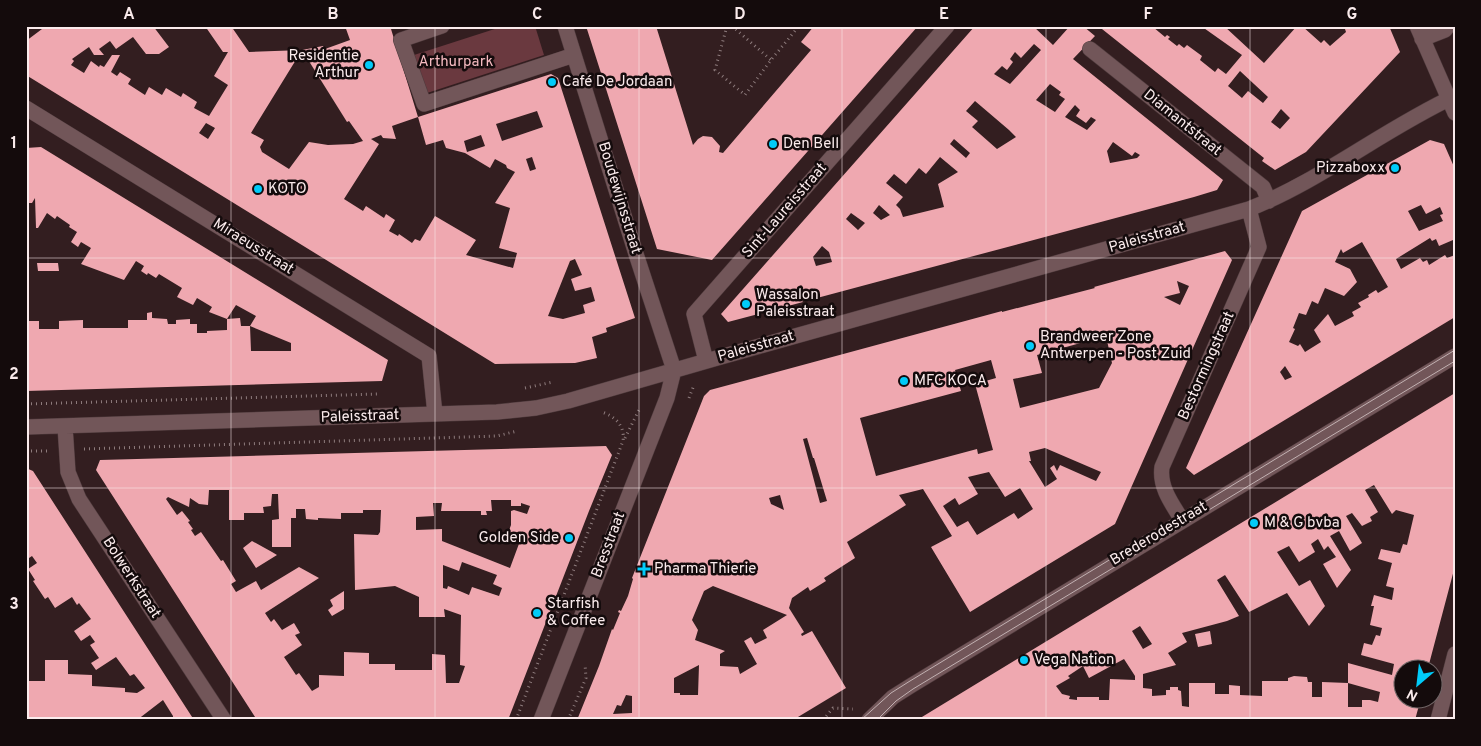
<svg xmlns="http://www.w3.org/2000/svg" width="1481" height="746" font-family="Overpass,sans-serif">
<rect width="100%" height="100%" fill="#331e20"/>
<path fill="#6a393f" d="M504 26H535L544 55 427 93 414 55Z"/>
<path fill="#efa8b0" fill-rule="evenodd" d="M46 26H153L169 47 159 54H146L133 37 116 49 110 41 99 49 104 55H94L89 47 72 59 74 61 71 65 84 73 91 61 99 67 100 65 104 67 112 55H120L111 72 117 76 120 72 131 79 128 84 145 95 149 87 162 95 166 88 181 97 183 93 197 102 194 108 209 116 228 85 214 76 228 52H223L205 26H231L249 52 302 50 251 133 264 140 260 147 262 152 289 169 309 142 328 145 353 144 363 141 349 121 347 122 302 50 323 46 325 49 350 40 345 26H397L391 29 418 117 392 126 396 139 383 138 381 135 371 139 379 144 344 199 363 211 366 206 384 218 386 214 395 220 389 231 398 236 399 234 412 243 415 239 420 241 435 216 476 240 466 255 513 268 517 253 499 248 510 208 495 203 515 172 507 168 506 165 495 159 490 168 465 153 446 148 443 140 426 145 418 117 551 74 558 78 635 318 606 328 607 332 592 337 597 358 575 363 495 364 26 75V41ZM537 111 543 127 502 141 496 124ZM206 123 215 128 208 139 199 133ZM481 135 485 146 467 152 464 141ZM532 157 536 169 530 171 526 159ZM575 259 582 275 571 279 575 291 591 287 595 301 583 305 585 313 563 319 548 316 570 261Z
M586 26H656L693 145 698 139 703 136 712 137 720 146 719 152 723 153 811 50 801 42 814 26H918L712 260 657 249Z
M975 26H1033L1053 45 1070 26H1083L1095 36 1073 59 1223 180 1217 190 1194 197 817 298 816 297 802 301 803 302 728 322 721 314ZM1034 44 1041 50 1010 84 994 74 1002 66 1007 70 1013 62 1010 59 1015 52 1021 58ZM1050 84 1061 92 1059 95 1065 99 1055 112 1036 100ZM975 101 1009 130 1016 137 997 149 972 127 978 121 966 111ZM1075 105 1080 110 1076 116 1086 123 1091 117 1096 120 1087 130 1065 117ZM954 139 970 153 966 158 950 144ZM1113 142 1132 156 1135 152 1140 155 1137 158 1110 163 1107 151ZM940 157 958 172 938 184 944 207 903 217 900 209 896 205 903 197 886 183 894 174 906 184 919 168 926 174ZM879 205 890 215 881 220 873 213ZM851 213 865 223 858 230 846 219ZM822 246 829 252 832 262 816 266 813 257Z
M1104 26H1154L1153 27 1165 37 1167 35 1170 37 1168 39 1177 46 1179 44 1184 48 1187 45 1202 56 1200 60 1215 72 1218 68 1226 74 1242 55 1201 26H1224L1264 63 1297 26H1302L1321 43 1324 40 1330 46 1346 32 1344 26H1389L1400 52 1306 152 1275 170 1262 161 1264 158 1102 29ZM1240 71 1268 97 1263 103 1248 91 1242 98 1228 86ZM1281 109 1290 118 1280 129 1271 122Z
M1430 140 1444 144 1455 169V245L1453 240 1439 246 1436 239 1432 241 1430 238 1396 259 1401 269 1420 258 1423 262 1427 260 1429 265 1445 255 1447 258 1455 255V317L1194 475 1186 468 1302 211ZM1421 205 1426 214 1440 207 1443 214 1440 215 1443 221 1419 231 1408 211ZM1362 242 1388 287 1378 293 1376 290 1368 295 1369 297 1358 303 1361 307 1352 312 1354 316 1335 326 1328 314 1314 330 1321 342 1305 352 1300 344 1298 346 1289 342 1295 329 1293 328 1299 313 1306 315 1312 301 1318 304 1325 288 1344 296 1357 282 1350 269 1335 262 1341 249 1343 253ZM1285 366 1292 377 1285 380 1280 372Z
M41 147 388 360 382 381 26 391V321H39V329H59V321L83 320V328H128V320H147V313L152 312V318L167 319 168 324H176V320L190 319V324H197V333H207V331L227 330V319L240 318 241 326H250L256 316 236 305 227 319 209 312 212 307 197 298 193 305 177 297 182 288 159 274 156 278 148 273 147 275 141 271 144 266 136 261 124 280 81 264 91 248 81 242 78 247 71 242 77 232 69 227 70 225 57 216 55 219 47 213 38 228H36L35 198 32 203H28V211H26V148ZM250 326 291 343V351H251Z
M1225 251 1232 260 1115 524 970 612 931 547 952 536 923 489 899 495 906 505 847 542 855 558 824 578 826 581 810 591 808 587 792 598 789 608 804 632 801 634 802 636 812 631 846 688 793 720H577L599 666 612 629 613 630 620 613 618 612 619 610 621 611 628 596 633 579 632 578 704 396 710 390 1002 311V312L1095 288 1094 287ZM1177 281 1189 286 1180 305 1164 297 1180 293ZM1106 336 1112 363 1099 388 1020 408 1013 379 1042 373 1037 355ZM991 360 996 378 975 384 993 450 978 454 977 449 876 476 860 418 961 391 955 370ZM807 438 813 458H814L827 501 820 503 803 439ZM1045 448 1101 472 1096 481 1060 465 1057 471 1054 465 1050 468 1057 479 1045 487 1029 461H1031L1029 452ZM989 472 1005 497 1020 488 1033 509 1018 519 1014 513 977 535 968 521 957 527 943 506 955 498 959 505 978 494 968 477ZM780 495 784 510 771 504 769 498ZM713 586 787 615 763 630 767 638 755 644 751 637 744 641 757 664 740 674 738 667 720 666V654L725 651 695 640 698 630 692 620 704 591ZM699 665 698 695H680V693H674V678ZM626 695 632 696V713L613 714 617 705 621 706Z
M37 263H58L59 271H38Z
M1455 393V566L1428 668H1404V698H1421L1415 720H917ZM1374 485 1392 514 1396 510 1414 515 1407 545 1403 544 1400 553 1381 549 1378 559 1392 563 1386 586 1394 588 1392 600 1374 595 1371 606H1374L1370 625 1382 628 1380 636 1376 635 1372 645 1364 643 1361 655 1394 664 1392 675 1348 663V683L1380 692 1378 702 1370 700H1362V707H1348V683L1322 682V697H1312V682H1308L1307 677 1294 676 1288 678V681H1262V696L1240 695V686L1229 685V694H1215V683H1189V707L1182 706 1181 691 1178 690V687H1170V690H1166V695L1152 696V689L1143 688V674L1176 665 1168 653 1187 642 1182 633 1227 621 1239 616 1217 580 1225 575 1249 612 1287 593 1309 626 1325 606 1310 580 1299 586 1277 552 1289 546 1299 562 1315 552 1311 544 1318 539 1324 550 1328 546 1336 557 1323 564 1337 588 1351 570 1330 536 1339 531 1350 551 1362 543 1346 516 1352 513 1362 526 1372 521 1370 517 1378 512 1365 490ZM1140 626 1152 644 1143 649 1132 631ZM1124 659 1135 676V680L1110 679 1109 700H1099V697H1077V700L1069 699 1070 696 1062 694 1056 686 1070 678 1068 676 1083 666 1089 678Z
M606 446 612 455 589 511 508 720H257L96 470 100 460ZM209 490H229V520H244V513H264L263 507 271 506 272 494H278L279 519 272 520V547H291V518H296V509H305L306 519 318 520V518L341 519V513H363V510H381L380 532 378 535 354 534 355 590 395 586 419 597V617H445L444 609 461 615 460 665 465 666 459 683H446L445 655 432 654V670H395V664H369V653L344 652V676L319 675V687L312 691 299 673 296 675 284 657 302 645 295 635 300 633 294 623 282 630 274 619 271 622 265 613 319 578 299 567 261 590 256 581 236 592 231 584 236 581 223 560 221 561 201 532 195 536 191 530 193 529 188 522 190 521 182 511 177 515 166 499 168 497 189 507 190 498 199 504 208 505ZM491 500H511V506H521V503L530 506 527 514 514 510 511 511V525L507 536 520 541 510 568 442 541V529L416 530V517L434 516 433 503H442L441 511H481V515H487L486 511H492ZM462 562 497 575 493 584 502 588 499 596 472 587 469 595 448 586 447 589 443 588V565L459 571Z
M26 468 33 471 194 720H173V716L163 700 137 720H26V681H45V660H68V674L92 675V686L125 688V692L137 693 145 688 134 674 130 676 116 657 96 670 91 663 99 658 90 645 95 642 90 635 81 641 74 631 91 619 79 603 77 605 72 597 55 608 48 597 45 599 33 581 35 580 28 569 37 563 32 556 26 560Z
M252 541 272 552 277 555 256 568 243 548Z
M344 591V609L332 616 328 610 333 606 330 600Z
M1210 631 1212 644 1198 647 1195 634Z"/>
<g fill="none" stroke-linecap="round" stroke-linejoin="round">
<g stroke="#4f3b3d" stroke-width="16">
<path id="minor" d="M442 26 401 40 424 104 574 55
M565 26 636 254 674 370
M1417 26 1455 113
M1422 39 1445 30 1448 26
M1090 49 1263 187 1269 201
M26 108 429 356 435 414
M706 361 694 314 947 26
M65 426 68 472 79 499 224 720
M26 427 497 412 536 408 568 401 717 358 1249 209C1322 180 1384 129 1455 96
M1182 520C1172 504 1159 487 1162 467L1259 247 1249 209
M541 720 667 398 674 370
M869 720 893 697 912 685 1455 356
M1438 720 1455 654"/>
</g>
<path stroke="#8e7c7d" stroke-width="3" stroke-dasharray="1 4" stroke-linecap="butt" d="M727 26 715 70 745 95 771 60 799 26
M732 26 771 60
M525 388 553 382
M689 398 694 385
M26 404 378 394
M625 438 639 410
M84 449 497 436 517 431
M26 451H48
M516 720 623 441C625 426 616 417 602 412
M568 720 586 678 585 664
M823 720 833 708 853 709"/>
<use href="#minor" stroke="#725659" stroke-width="15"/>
<path stroke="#c2b1b2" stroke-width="1" d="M861 720 891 693 910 681 1455 350
M877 720 896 701 913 689 1455 361"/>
</g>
<path fill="none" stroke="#faebec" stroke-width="1" stroke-opacity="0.55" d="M231 26V720M435 26V720M639 26V720M842 26V720M1046 26V720M1250 26V720M26 258H1455M26 488H1455"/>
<g fill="#01cbf9" stroke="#140b0c" stroke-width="2">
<circle cx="369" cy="65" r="5"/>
<circle cx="552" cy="82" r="5"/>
<circle cx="773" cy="144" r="5"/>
<circle cx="1395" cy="168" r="5"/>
<circle cx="258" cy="189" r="5"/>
<circle cx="746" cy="304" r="5"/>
<circle cx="1030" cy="346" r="5"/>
<circle cx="904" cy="381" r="5"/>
<circle cx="1254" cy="523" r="5"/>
<circle cx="569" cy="538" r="5"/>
<path d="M641.5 561.5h5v5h5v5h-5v5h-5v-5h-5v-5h5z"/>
<circle cx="537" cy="613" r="5"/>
<circle cx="1024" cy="660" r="5"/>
</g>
<g text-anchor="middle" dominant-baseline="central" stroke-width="5" stroke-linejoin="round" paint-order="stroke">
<g font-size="15" fill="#faebec" stroke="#140b0c" text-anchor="start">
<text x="359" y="56" text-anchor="end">Residentie<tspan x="359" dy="17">Arthur</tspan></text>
<text x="562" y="82">Café De Jordaan</text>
<text x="783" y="144">Den Bell</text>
<text x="1385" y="168" text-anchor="end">Pizzaboxx</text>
<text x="268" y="189">KOTO</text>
<text x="756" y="295">Wassalon<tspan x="756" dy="17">Paleisstraat</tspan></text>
<text x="1040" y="337">Brandweer Zone<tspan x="1040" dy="17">Antwerpen - Post Zuid</tspan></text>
<text x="914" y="381">MFC KOCA</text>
<text x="1264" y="523">M &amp; G bvba</text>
<text x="559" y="538" text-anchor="end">Golden Side</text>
<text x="654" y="569">Pharma Thierie</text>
<text x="547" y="604">Starfish<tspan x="547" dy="17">&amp; Coffee</tspan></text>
<text x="1034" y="660">Vega Nation</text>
</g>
<g font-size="15" fill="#f5bac0" stroke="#140b0c">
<text x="456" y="62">Arthurpark</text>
</g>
<g font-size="15" fill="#faebec" stroke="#140b0c">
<text transform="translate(1182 123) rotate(39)">Diamantstraat</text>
<text transform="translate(619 198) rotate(73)">Boudewijnsstraat</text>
<text transform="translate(785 211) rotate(-49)">Sint-Laureisstraat</text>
<text transform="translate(1147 238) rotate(-16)">Paleisstraat</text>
<text transform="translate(253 247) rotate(32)">Miraeusstraat</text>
<text transform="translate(756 347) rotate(-16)">Paleisstraat</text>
<text transform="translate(1207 366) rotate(-66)">Bestormingstraat</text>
<text transform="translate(360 417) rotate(-2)">Paleisstraat</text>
<text transform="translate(1159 534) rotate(-31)">Brederodestraat</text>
<text transform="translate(609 545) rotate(-69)">Bresstraat</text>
<text transform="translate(131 578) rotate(57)">Bolwerkstraat</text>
</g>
</g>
<rect width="1481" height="746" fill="none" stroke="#140b0c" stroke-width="55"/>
<g transform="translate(1418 684) rotate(208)"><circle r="24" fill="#140b0c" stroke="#706566"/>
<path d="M0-4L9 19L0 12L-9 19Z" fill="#01cbf9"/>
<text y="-8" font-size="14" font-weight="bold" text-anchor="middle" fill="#faebec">N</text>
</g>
<rect x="28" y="28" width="1426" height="690" fill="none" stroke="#faebec" stroke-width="2"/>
<g font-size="16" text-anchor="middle" font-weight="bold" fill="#faebec">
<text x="129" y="19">A</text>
<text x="333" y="19">B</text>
<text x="537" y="19">C</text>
<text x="740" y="19">D</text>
<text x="944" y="19">E</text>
<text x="1148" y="19">F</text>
<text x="1352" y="19">G</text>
<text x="14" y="148">1</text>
<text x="14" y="379">2</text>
<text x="14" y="609">3</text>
</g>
</svg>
